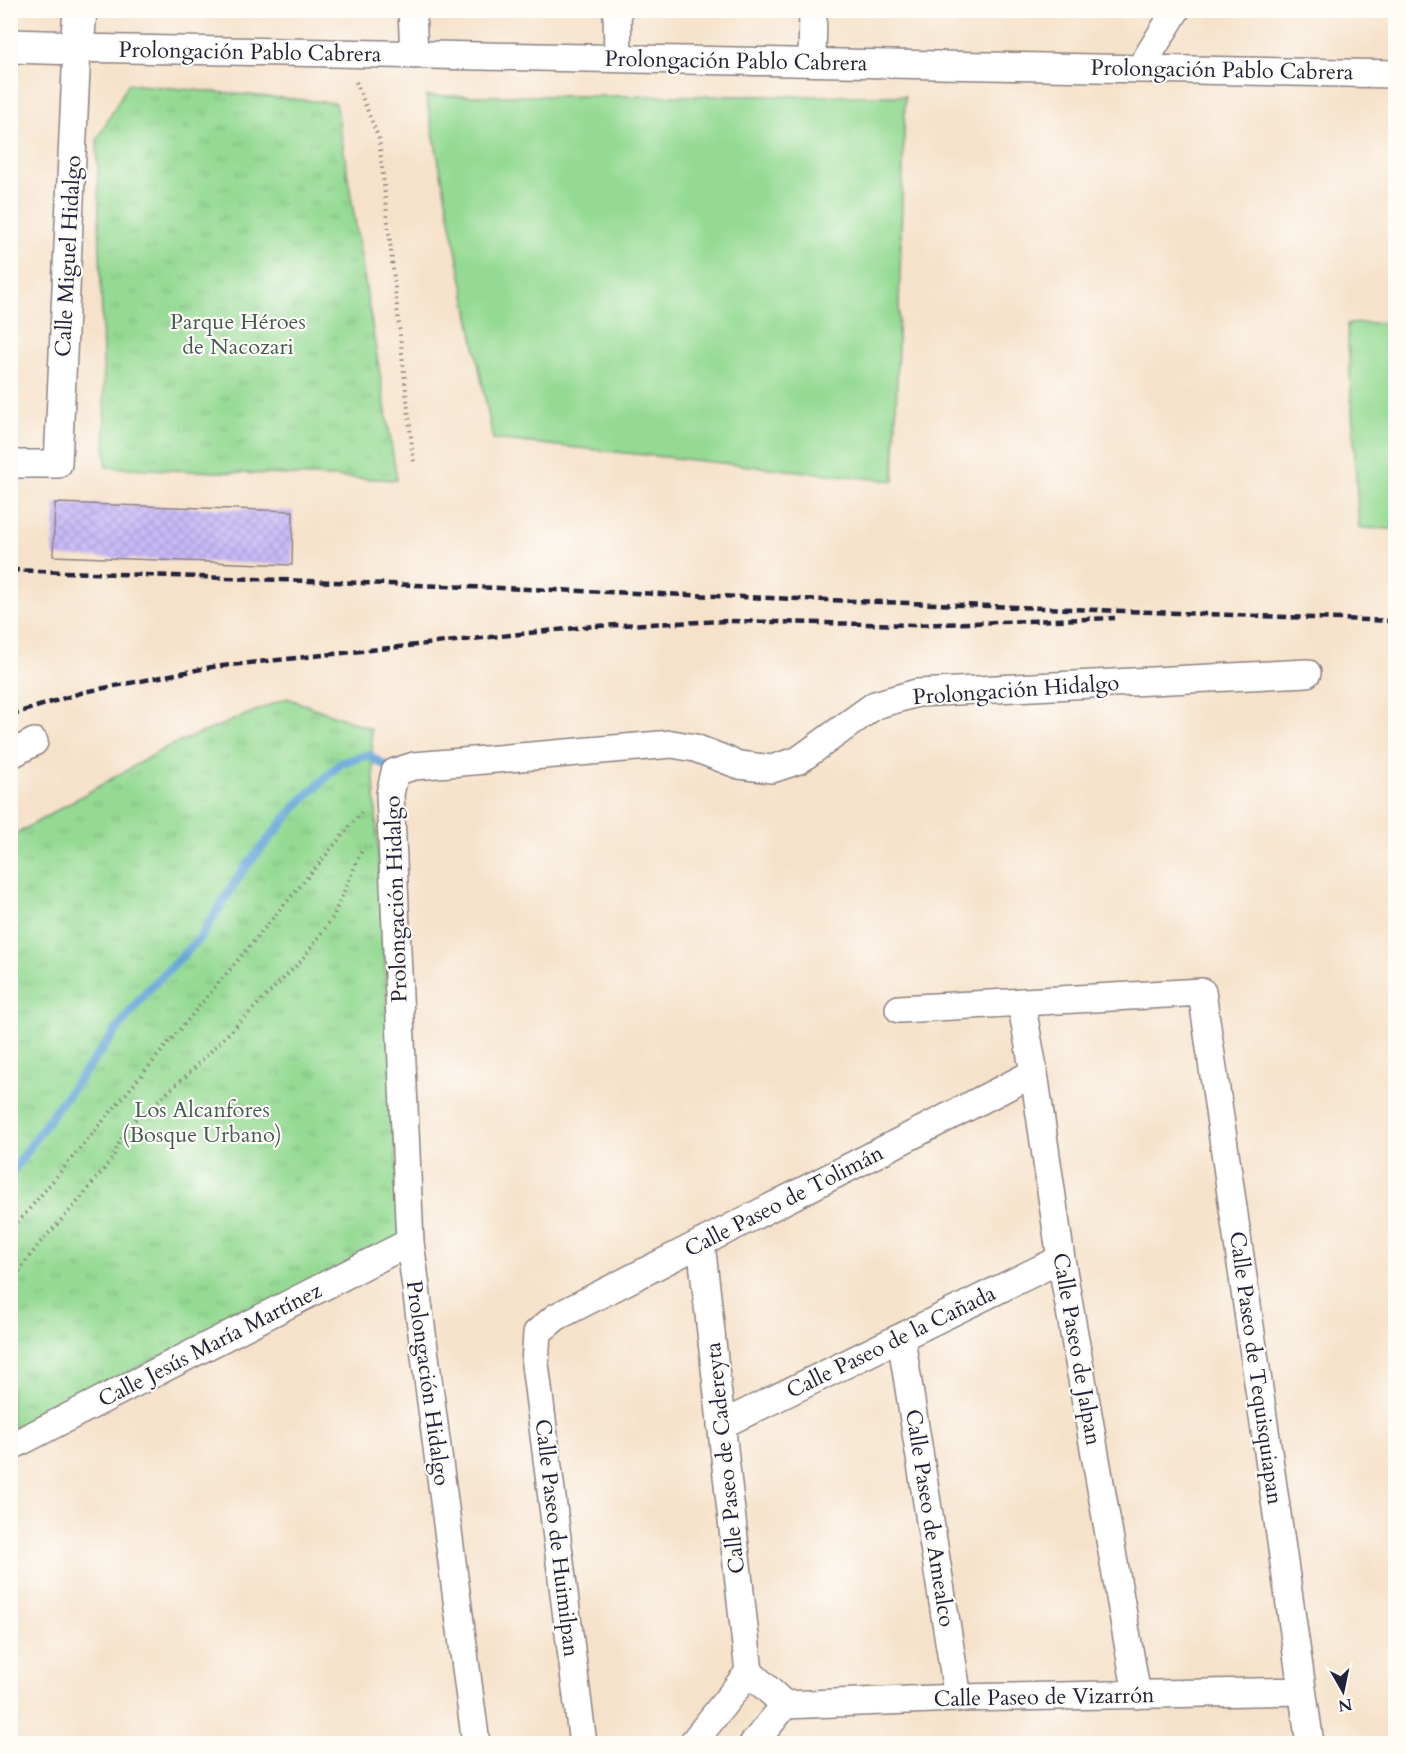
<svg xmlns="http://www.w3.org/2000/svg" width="1406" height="1754" font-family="Cardo,serif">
<defs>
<pattern id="park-tufts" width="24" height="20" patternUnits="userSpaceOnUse" patternTransform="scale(1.5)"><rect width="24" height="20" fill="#94da93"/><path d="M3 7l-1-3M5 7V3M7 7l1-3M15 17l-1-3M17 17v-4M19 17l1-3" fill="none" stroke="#7fbb80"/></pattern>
<pattern id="building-cross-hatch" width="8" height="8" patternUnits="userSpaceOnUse" patternTransform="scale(1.5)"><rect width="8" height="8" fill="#c8b9f7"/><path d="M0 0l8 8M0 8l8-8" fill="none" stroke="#ac9fd5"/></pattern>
</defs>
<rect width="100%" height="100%" fill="#fdfcf7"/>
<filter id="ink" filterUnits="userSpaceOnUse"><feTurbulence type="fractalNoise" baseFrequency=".0167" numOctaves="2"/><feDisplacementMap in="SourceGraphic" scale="12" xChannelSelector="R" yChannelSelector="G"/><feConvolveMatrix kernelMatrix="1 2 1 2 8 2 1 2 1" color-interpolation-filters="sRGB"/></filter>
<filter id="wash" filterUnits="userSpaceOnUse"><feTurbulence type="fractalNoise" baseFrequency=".008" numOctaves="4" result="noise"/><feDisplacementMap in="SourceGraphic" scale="24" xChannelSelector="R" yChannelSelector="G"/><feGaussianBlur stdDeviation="1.35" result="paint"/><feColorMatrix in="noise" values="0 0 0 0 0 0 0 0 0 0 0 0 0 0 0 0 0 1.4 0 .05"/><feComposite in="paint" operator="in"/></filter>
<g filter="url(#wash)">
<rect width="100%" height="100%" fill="#f6e2ca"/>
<path fill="url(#park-tufts)" stroke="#5b7e67" stroke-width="1.5" d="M128 84 336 103 397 480 106 467 97 140Z
M287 698 371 729 401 1240 11 1429V837L165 748Z"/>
<path fill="#94da93" stroke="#5b7e67" stroke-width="1.5" d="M426 96H905L894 481 493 439Z
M1395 322V529L1359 528 1347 324Z"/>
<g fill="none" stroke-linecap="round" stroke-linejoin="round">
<path stroke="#68a7da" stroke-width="9" d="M10 1175 54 1112 145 993 200 938 243 870 298 804 341 763 368 755 394 771"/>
</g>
<g id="blocks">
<path fill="url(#building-cross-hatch)" d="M55 503 293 511 292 565 53 556Z"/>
</g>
</g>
<g filter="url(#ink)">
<use href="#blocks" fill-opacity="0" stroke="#8c8282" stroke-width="1.5"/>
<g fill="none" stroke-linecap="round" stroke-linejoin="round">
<g stroke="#8c8282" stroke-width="30">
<path id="street" d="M412 10 414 55
M617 10 618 58
M812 62 813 10
M1140 69 1176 10
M10 464H58L77 48 1396 74
M10 755 34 742
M1021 1002 1034 1073 1061 1259 1137 1695
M899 1009 1202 992 1310 1744
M701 1243 749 1672
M901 1338 958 1698
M721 1425 1061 1259
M10 1447 410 1242
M749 1672 785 1705
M785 1705 958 1698 1302 1691
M476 1744 410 1242 390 794 395 772 414 766 672 744 695 748 739 765 772 769 799 760 875 705 917 693 1307 673
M583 1744 535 1364 537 1333 556 1317 1034 1073
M692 1744 749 1672
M753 1744 785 1705"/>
</g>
<g stroke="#8c8282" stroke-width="36">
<path id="secondary" d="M10 46 77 48 80 10"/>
</g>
<path stroke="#8c8282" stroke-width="4" stroke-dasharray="1.5 4.5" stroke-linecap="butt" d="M356 82 379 139 414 465
M10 1232 362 812
M10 1287 23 1265 39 1244 76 1204 112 1159 127 1127 184 1078 303 959 333 917 362 850"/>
<use href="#street" stroke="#fff" stroke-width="27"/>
<use href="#secondary" stroke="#fff" stroke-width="33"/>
<path stroke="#22223b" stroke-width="4.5" stroke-dasharray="9 4.5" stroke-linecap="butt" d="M10 570 1396 621
M10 715 84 692 212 667 594 626 729 621 913 625 1115 618"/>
</g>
</g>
<g text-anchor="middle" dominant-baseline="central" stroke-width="4.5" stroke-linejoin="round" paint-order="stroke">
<g font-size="22" fill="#22223b" stroke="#fdfcf7">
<text transform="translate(250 52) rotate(1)">Prolongación Pablo Cabrera</text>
<text transform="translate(736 61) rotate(1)">Prolongación Pablo Cabrera</text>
<text transform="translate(1222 70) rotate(1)">Prolongación Pablo Cabrera</text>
<text transform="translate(68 256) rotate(-87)">Calle Miguel Hidalgo</text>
<text transform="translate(1016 690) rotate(-4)">Prolongación Hidalgo</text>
<text transform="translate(396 899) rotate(-92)">Prolongación Hidalgo</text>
<text transform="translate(784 1201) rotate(-27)">Calle Paseo de Tolimán</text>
<text transform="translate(891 1342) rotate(-26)">Calle Paseo de la Cañada</text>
<text transform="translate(210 1345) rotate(-27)">Calle Jesús María Martínez</text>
<text transform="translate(1077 1349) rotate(80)">Calle Paseo de Jalpan</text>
<text transform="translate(1256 1368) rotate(82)">Calle Paseo de Tequisquiapan</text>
<text transform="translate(428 1383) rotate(82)">Prolongación Hidalgo</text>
<text transform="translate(725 1458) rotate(-96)">Calle Paseo de Cadereyta</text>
<text transform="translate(930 1518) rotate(81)">Calle Paseo de Amealco</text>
<text transform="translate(557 1538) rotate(83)">Calle Paseo de Huimilpan</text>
<text transform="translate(1044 1697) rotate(-1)">Calle Paseo de Vizarrón</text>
</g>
<g font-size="22" fill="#445955" stroke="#fdfcf7">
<text x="238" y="322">Parque Héroes<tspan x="238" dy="25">de Nacozari</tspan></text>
<text x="202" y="1110">Los Alcanfores<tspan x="202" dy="25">(Bosque Urbano)</tspan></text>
</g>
</g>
<rect width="1406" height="1754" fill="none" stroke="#fdfcf7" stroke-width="36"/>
<g transform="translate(1343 1691) rotate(171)" stroke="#fdfcf7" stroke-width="4.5" paint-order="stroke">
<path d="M0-4.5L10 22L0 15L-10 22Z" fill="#22223b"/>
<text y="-9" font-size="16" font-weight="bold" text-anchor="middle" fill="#22223b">N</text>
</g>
</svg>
